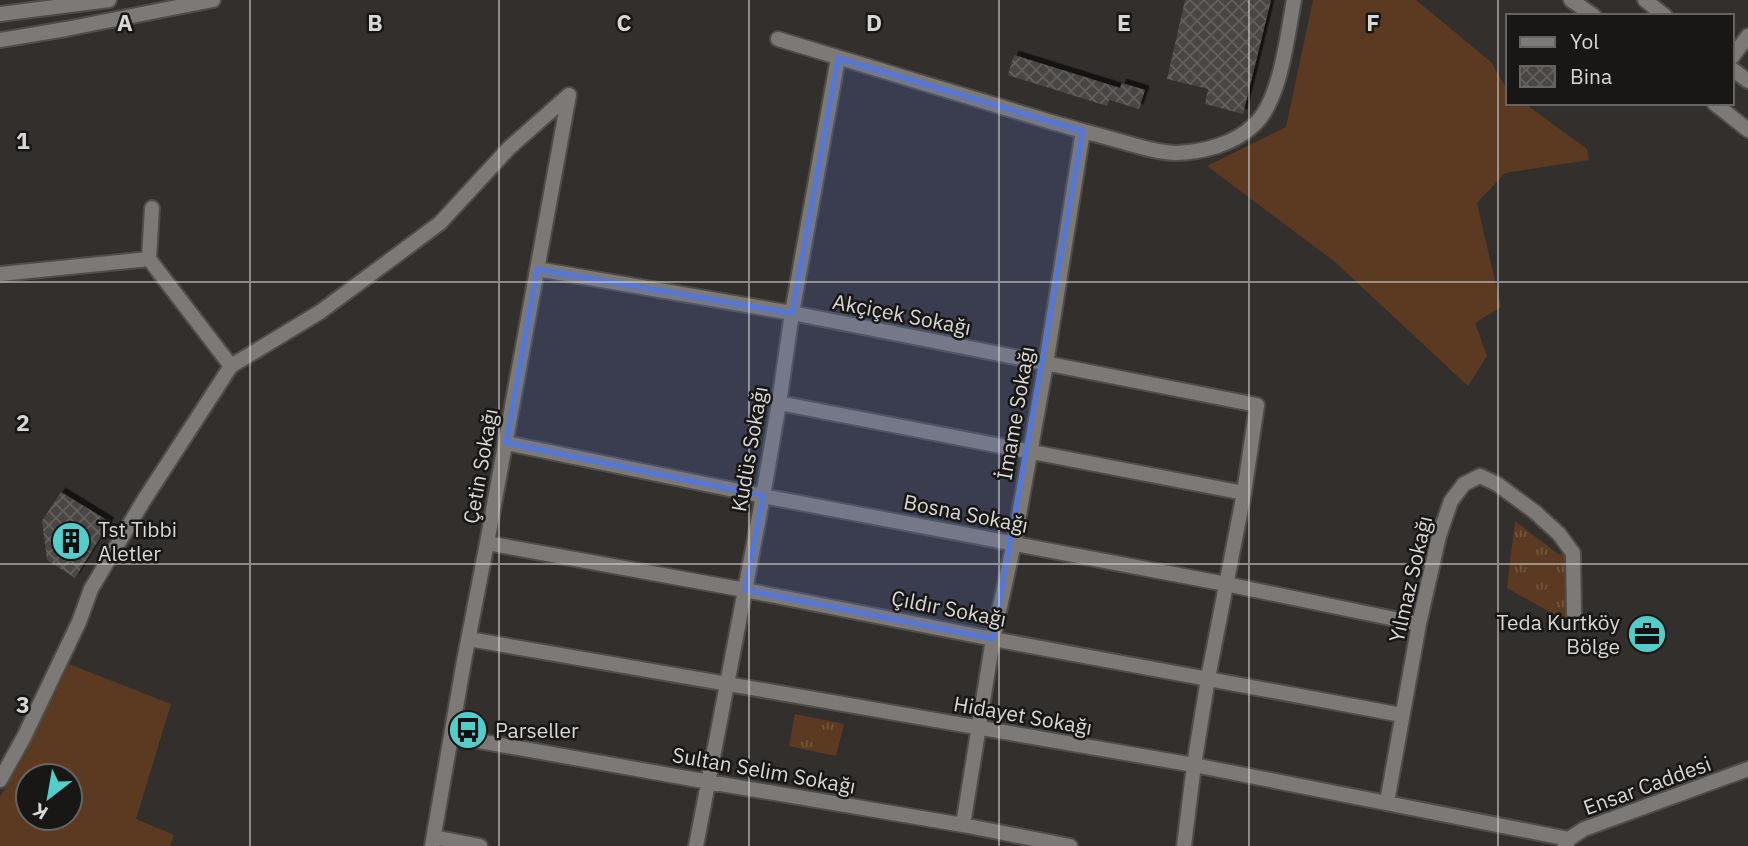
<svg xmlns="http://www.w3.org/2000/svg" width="1748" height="846" font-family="'IBM Plex Sans',sans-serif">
<defs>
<pattern id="park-tufts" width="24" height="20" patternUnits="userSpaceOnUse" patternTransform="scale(1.75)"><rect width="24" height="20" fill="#5c3a21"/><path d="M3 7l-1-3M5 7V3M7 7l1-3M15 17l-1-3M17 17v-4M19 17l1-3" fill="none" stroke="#735640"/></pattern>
<pattern id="building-cross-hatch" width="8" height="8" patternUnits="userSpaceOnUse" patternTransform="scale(1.75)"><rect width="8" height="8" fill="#4a4644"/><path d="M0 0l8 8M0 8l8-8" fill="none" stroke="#64605e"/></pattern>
<filter id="shadow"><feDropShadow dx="4.5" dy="-4.5" stdDeviation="0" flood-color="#0009"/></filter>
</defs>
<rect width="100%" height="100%" fill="#322f2d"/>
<path fill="#5c3a21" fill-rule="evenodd" d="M1313 0H1416L1491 62 1508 91V103H1524L1587 149 1589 160 1505 173 1477 203 1501 307 1475 323 1487 356 1468 386 1335 262 1207 166 1286 127Z
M69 664 171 704 136 819 174 835 170 846H0V797L24 756ZM28 776H70V818H28Z"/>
<path fill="url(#park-tufts)" d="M1515 521 1558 554 1569 553 1571 624 1507 588Z
M795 714 844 724 836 756 789 746Z"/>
<path fill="url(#building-cross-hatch)" filter="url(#shadow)" d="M1185 0H1271L1243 114 1205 104 1208 89 1167 79Z
M1014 55 1120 88 1122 83 1145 90 1139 109 1109 100 1107 106 1008 75Z
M61 492 110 522 75 578 47 560 42 521Z"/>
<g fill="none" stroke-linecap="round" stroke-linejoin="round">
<g stroke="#4f4d4b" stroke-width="18">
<path id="minor" d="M1571 0 1594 16
M1645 0 1665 16
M0 14 109 0
M778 39C868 67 958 94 1048 121 1075 129 1102 136 1130 144 1145 148 1160 153 1176 153 1204 152 1234 144 1254 125 1281 100 1287 36 1294 0
M0 40 66 29 213 0
M1732 57 1748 36
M1732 69 1748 81
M1714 103 1748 130
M152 208 149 259 231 366
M537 269 792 313 1257 405 1244 493 1208 678 1194 765 1184 846
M0 274 149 259
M779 403 1244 493
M506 443 763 496 1226 584 1419 624
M487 543 745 590 993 639 1402 715
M469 639 1194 765 1569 839
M451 736 709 782 963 825 1070 846
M0 780 24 737 79 622 91 589 144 500 231 366 320 312 440 223 509 148 569 95
M1387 802 1419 624 1439 536 1451 501 1464 484 1480 476 1497 484 1535 512 1559 534 1573 553 1574 614
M963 825 993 639 1014 543 1046 364 1083 131
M434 837 480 846
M432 846 464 661 487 543 569 95
M696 846 763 496 779 403 792 313 838 58
M1565 846 1569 839 1584 829 1748 769"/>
</g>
<use href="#minor" stroke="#7c7976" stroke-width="14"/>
</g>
<path fill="#5577d7" fill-opacity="0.2" stroke="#5577d7" stroke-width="5" stroke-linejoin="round" d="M838 58 1083 131 993 639 745 590 763 496 506 443 537 269 792 313Z"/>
<path fill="none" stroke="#d9d7d6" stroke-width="2" stroke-opacity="0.55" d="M250 0V846M499 0V846M749 0V846M999 0V846M1249 0V846M1498 0V846M0 282H1748M0 564H1748"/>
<defs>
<g id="building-disc" transform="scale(2.0125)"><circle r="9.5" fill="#53cdca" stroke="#191716"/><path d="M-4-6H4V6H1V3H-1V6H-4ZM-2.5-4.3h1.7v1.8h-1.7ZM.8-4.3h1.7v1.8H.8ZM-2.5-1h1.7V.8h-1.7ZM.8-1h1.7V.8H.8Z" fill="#111"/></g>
<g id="office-disc" transform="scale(2.0125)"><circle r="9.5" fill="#53cdca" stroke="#191716"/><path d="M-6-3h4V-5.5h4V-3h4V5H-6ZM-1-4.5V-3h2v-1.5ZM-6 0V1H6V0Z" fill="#111"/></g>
<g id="bus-disc" transform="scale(2.0125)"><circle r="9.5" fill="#53cdca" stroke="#191716"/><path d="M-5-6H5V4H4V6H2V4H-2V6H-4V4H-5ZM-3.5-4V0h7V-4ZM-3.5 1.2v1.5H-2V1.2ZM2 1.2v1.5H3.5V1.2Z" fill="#111"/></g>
</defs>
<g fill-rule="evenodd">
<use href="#building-disc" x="71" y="541"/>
<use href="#office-disc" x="1647" y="634"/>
<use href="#bus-disc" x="468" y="730"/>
</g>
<g text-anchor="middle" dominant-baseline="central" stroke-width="5" stroke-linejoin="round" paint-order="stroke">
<g font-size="21" fill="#d9d7d6" stroke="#191716">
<text transform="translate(902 314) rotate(11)">Akçiçek Sokağı</text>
<text transform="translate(1015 413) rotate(-80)">İmame Sokağı</text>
<text transform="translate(749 449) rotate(-80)">Kudüs Sokağı</text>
<text transform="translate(480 466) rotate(-80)">Çetin Sokağı</text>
<text transform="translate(966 513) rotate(11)">Bosna Sokağı</text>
<text transform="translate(1410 579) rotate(-77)">Yılmaz Sokağı</text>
<text transform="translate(949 608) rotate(11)">Çıldır Sokağı</text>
<text transform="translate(1023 715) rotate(10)">Hidayet Sokağı</text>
<text transform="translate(764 770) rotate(10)">Sultan Selim Sokağı</text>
<text transform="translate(1647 785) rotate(-20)">Ensar Caddesi</text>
</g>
<g font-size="21" fill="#d9d7d6" stroke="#191716" text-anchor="start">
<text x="98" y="529">Tst Tıbbi<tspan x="98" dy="24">Aletler</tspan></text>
<text x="1620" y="622" text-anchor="end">Teda Kurtköy<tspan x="1620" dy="24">Bölge</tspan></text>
<text x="495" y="730">Parseller</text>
</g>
</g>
<g font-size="23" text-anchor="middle" font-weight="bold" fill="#d9d7d6" stroke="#191716" stroke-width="5" stroke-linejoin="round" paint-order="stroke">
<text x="125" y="31">A</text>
<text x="375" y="31">B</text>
<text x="624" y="31">C</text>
<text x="874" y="31">D</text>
<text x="1124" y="31">E</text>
<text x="1373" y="31">F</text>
<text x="23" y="149">1</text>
<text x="23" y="431">2</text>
<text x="23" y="713">3</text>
</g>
<rect x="1506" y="14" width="228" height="91" fill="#191716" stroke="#666463" stroke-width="2"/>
<rect x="1520" y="37" width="35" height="10" fill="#7c7976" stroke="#666463" stroke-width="2"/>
<text x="1570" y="49" font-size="21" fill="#d9d7d6">Yol</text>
<rect x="1520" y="66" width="35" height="21" fill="url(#building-cross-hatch)" stroke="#666463" stroke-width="2"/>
<text x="1570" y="84" font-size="21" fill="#d9d7d6">Bina</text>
<g transform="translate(49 797) rotate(211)"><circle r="33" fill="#191716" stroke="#666463" stroke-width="2"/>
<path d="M0-5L12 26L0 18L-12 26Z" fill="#53cdca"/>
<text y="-10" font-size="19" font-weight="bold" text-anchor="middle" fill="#d9d7d6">K</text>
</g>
</svg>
